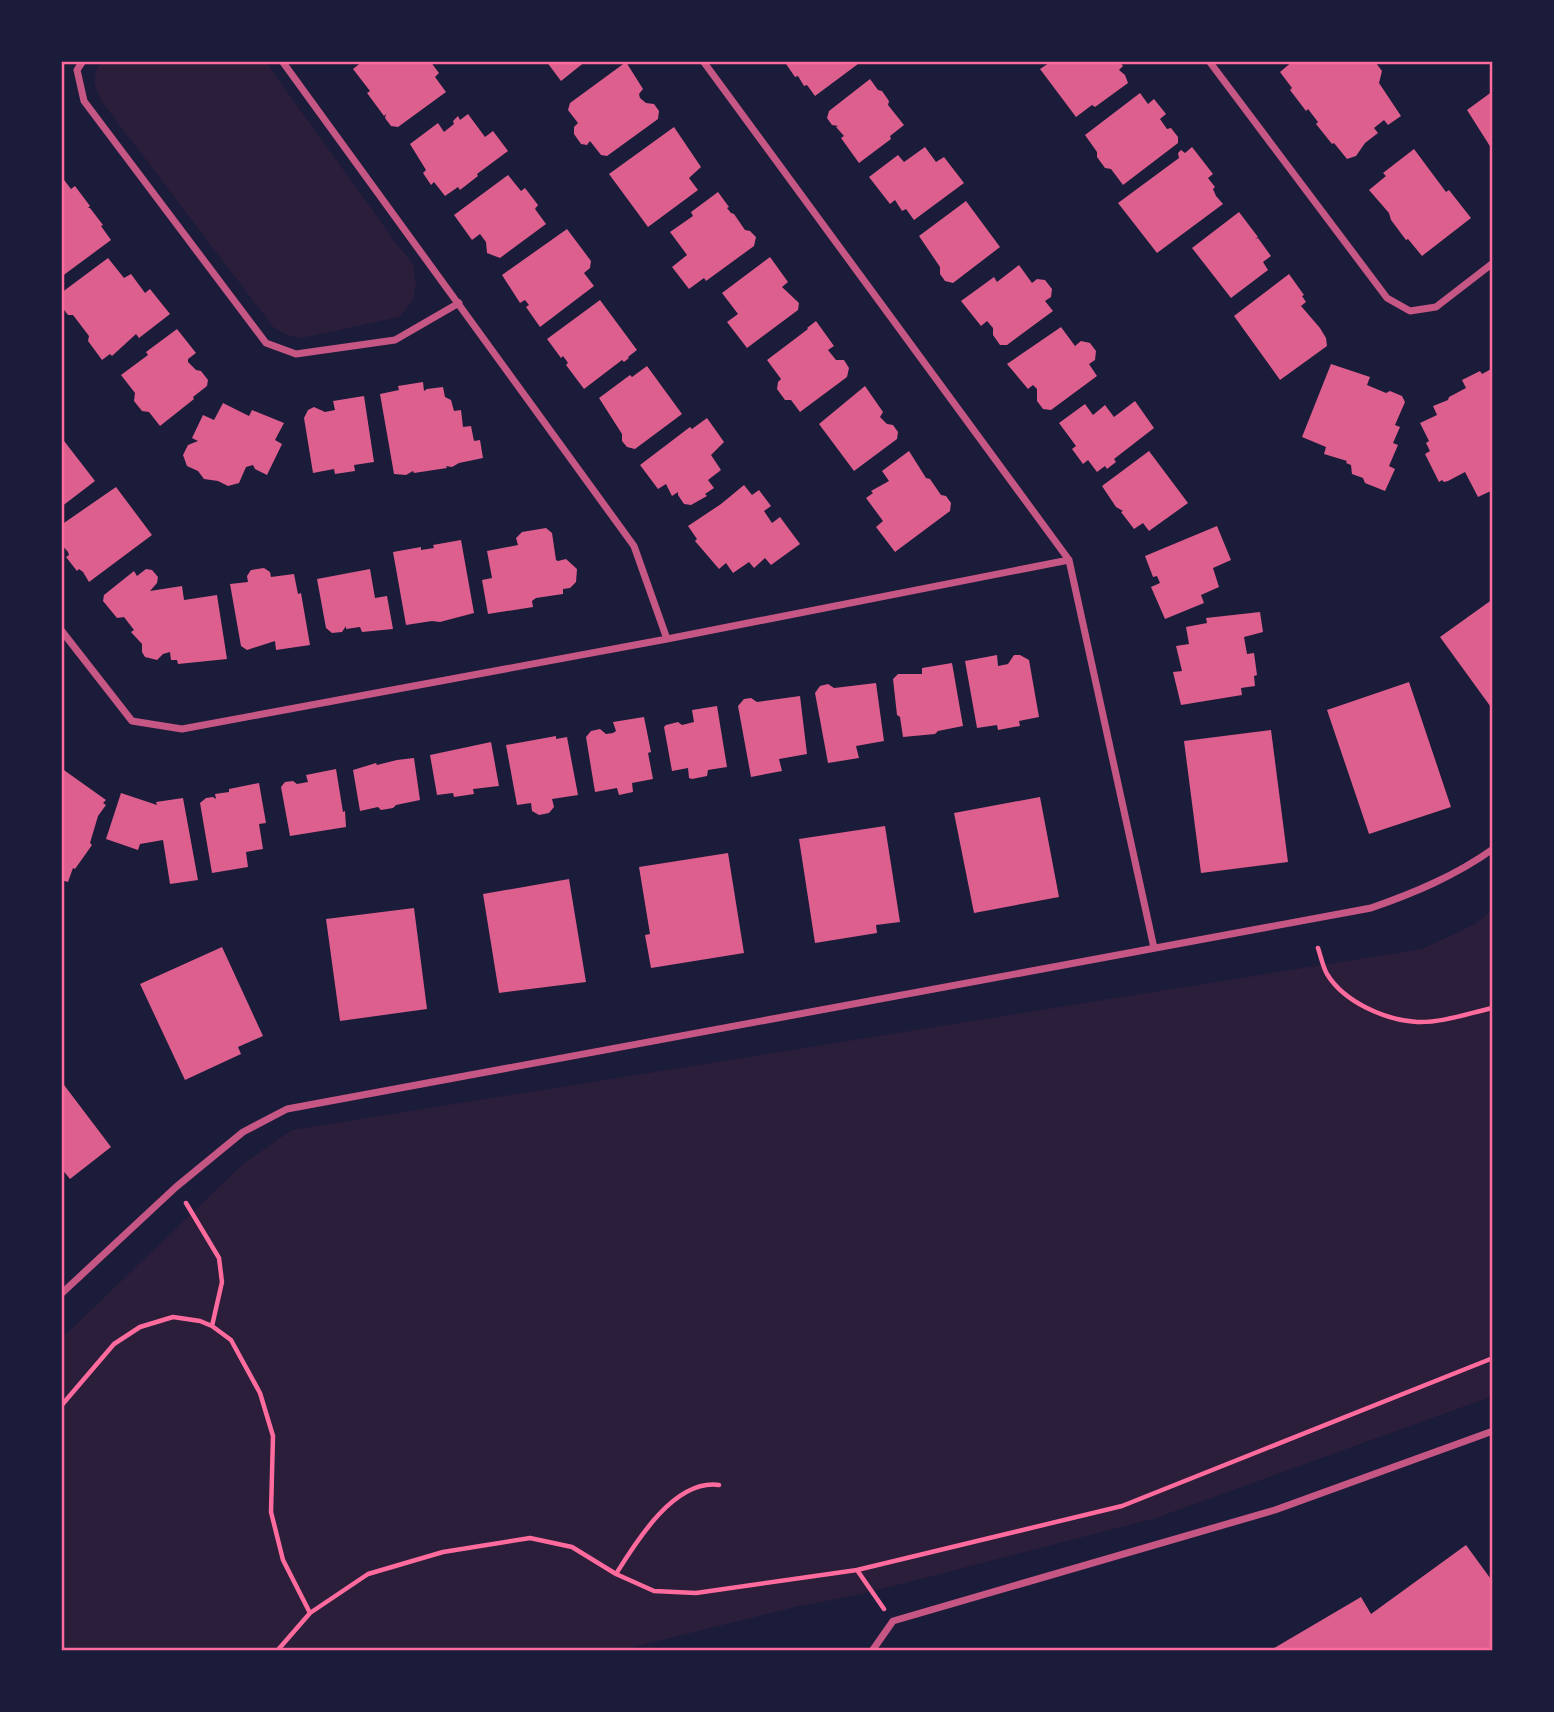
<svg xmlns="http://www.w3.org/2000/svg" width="1554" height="1712" font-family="'Fira Sans',sans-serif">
<rect width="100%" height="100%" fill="#1b1b3a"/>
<path fill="#2a1e3b" d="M106 61H265L396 243 413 264 416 284 412 302 399 317 302 338 287 335 274 328 102 102 94 83 97 68Z
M1493 910V1396L1156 1518 862 1594 795 1607 618 1651H61V1339L244 1163 292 1130 1422 949 1475 924Z"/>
<path fill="#dd5f8e" d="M363 61H430L439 73 435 77 446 92 398 127 391 126 385 118 386 114 384 116 367 93 370 91 353 69Z
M546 61H586L561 81Z
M784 61H856L858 64 815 96 807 85 804 86 798 76 795 77Z
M1052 61H1119L1123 66 1119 70 1125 75 1128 83 1095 107 1092 105 1076 117 1040 69Z
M1293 61H1378L1376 63 1382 71 1379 83 1401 116 1388 125 1384 120 1374 128 1378 133 1365 143 1356 156 1347 159 1334 143 1332 144 1316 124 1318 122 1308 109 1306 111 1290 90 1292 88 1280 72Z
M626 62 643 89 639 94 640 98 646 103 654 104 659 111 658 119 607 156 601 155 590 141 587 145 581 144 574 134V127L578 123 568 110 570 103Z
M870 79 878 90 882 91 889 101 888 105 904 125 890 136 891 139 859 163 841 138 844 136 836 127 838 126 832 125 827 118 829 111Z
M1493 91V151L1467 110Z
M1140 93 1148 104 1154 99 1166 114 1160 119 1167 129 1171 128 1178 137V143L1123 185 1111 169 1105 168 1097 157V152L1085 135Z
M468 114 485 137 493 131 508 151 477 174 478 176 460 190 458 187 445 196 434 182 431 185 423 173 426 170 410 144 438 123 444 132 454 124 453 121 458 116 460 120Z
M674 127 701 167 689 178 698 190 648 227 609 174Z
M925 147 936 162 944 157 964 183 914 220 906 209 902 211 895 200 890 204 869 177 898 155 904 162Z
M1192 147 1213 174 1208 178 1215 187 1213 189 1216 196 1223 204 1157 253 1118 203 1179 158 1178 153 1181 150 1185 153Z
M1414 149 1446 192 1449 190 1471 218 1422 256 1408 239 1406 240 1391 220 1389 213 1369 190 1386 176 1383 173Z
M508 175 521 191 525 188 538 205 535 209 546 224 500 258 487 253 486 242 480 234 472 240 454 215Z
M61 176 71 189 75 186 90 206 88 208H90L103 225 101 226 111 240 61 277Z
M718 192 729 207 727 208 731 213 734 214 745 230 750 231 756 237 754 246 706 281 704 278 689 289 672 267 687 255 670 232 693 216 691 212Z
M966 201 1000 247 953 283 945 281 940 274V267L919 236Z
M1239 212 1258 237 1255 239 1258 238 1271 256 1263 262 1268 270 1231 298 1192 248Z
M567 229 591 261 590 268 584 273 594 286 540 327 526 307 529 305 525 300 520 303 502 275Z
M770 257 788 282 782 287 799 303 798 310 747 348 727 322 738 314 722 293Z
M108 258 124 278 131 274 145 293 150 289 170 314 139 338 136 334 112 356 110 354 102 360 88 341 89 336 73 315H68L61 306V293Z
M1019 265 1032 283 1037 279 1045 280 1052 289 1051 297 1045 301 1053 311 1007 345H1000L993 335V328L987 321 981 326 961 301 994 277 997 282Z
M1289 274 1304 295 1302 296 1306 302 1301 306 1320 328 1326 338 1327 346 1280 380 1234 316Z
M600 300 637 350 628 357 629 358 624 362 622 360 584 389 566 365 568 363 566 360 563 356 561 358 547 339Z
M816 321 834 346 828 350 836 360H844L849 368 847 377 800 412 791 400H785L777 389 778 382 781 379 767 360 808 329 807 328Z
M1061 327 1075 346 1081 341 1090 343 1096 351 1095 360 1089 364 1097 376 1051 410 1043 409 1037 401V389L1033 385 1028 389 1007 364Z
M177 329 196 353 188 359V362L196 370 201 371 208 380 207 386 193 397 194 399 160 426 149 412 142 411 134 401 135 393 121 375 148 355 146 352Z
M1331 364 1370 377 1367 385 1386 393 1390 391 1402 396 1405 402 1395 425 1400 427 1393 443 1398 445 1389 466 1395 469 1385 491 1365 483 1363 478 1352 474 1351 465 1346 463 1347 461 1324 454 1326 447 1302 437Z
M647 366 682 414 635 449 627 447 622 441V434L599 398 630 375 632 377Z
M1493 368V490L1478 497 1465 472 1448 481 1444 482 1442 480 1439 482 1425 454 1430 451 1426 443 1429 441 1420 423 1437 415 1433 406 1448 400 1449 397 1466 388 1462 380 1480 371 1482 374Z
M423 382 424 391 427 389 443 387 445 397 451 400 454 411 461 410 463 427 471 426 474 441 480 440 483 458 459 463 452 467 446 466 447 468 414 473 413 471 406 475 394 474 380 394 399 390 398 386Z
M865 386 883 412 880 417 887 424 893 425 898 432 897 439 854 471 819 424Z
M364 396 374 462 354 465 355 471 335 474 334 469 313 473 304 418 308 410 314 407 325 412 335 410 333 401Z
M1135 401 1154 428 1114 459 1116 462 1107 469 1105 466 1097 472 1088 460 1083 464 1072 449 1076 446 1059 423 1085 404 1093 415 1105 405 1114 417Z
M223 403 249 416 252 410 284 423 275 440 282 444 267 475 255 469 253 465 246 467 239 483 228 486 218 481 204 479 198 471 187 466 183 455 188 445 198 441 192 438 203 415 214 420Z
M707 418 724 442 711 455 721 470 708 480 714 488 705 494 707 496 691 505 684 504 678 495V492L672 496 666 484 658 489 640 465 690 427 692 429Z
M61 437 95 481 61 507Z
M909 451 926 478 930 479 941 495 946 496 951 503 950 511 895 552 876 527 883 521 866 498 873 493 871 491 889 481 882 471Z
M1149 451 1188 503 1149 531 1143 523 1134 529 1121 512 1123 511 1116 507 1102 486Z
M744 485 752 495 759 490 771 506 764 511 772 523 780 517 800 544 771 565 765 558 754 568 749 562 733 573 726 563 719 569 695 541 697 539 688 526 721 504Z
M116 487 152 535 89 582 83 572 79 569 77 571 66 557 69 555 68 552 61 544V525Z
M1217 526 1231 560 1213 568 1219 587 1201 595 1204 603 1165 619 1151 587 1160 583 1157 576 1153 577 1145 556Z
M546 528 552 533 556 560 558 561 566 559 577 569 576 582 570 588 563 589V594L536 598 532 601 533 607 488 614 482 580 492 578 487 551 518 545 516 538 522 532Z
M461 540 474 613 440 622 432 621 406 625 393 552 421 547V550L434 548 433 545Z
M264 568 270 572 271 577 294 574 298 594 301 593 310 645 276 650 275 641 247 650 241 646 230 584 248 582 247 576 251 570Z
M146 569 152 570 158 577 157 583 150 591 182 586 184 600 217 595 227 659 178 664 177 660H171L170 652 163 654 157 660 145 657 142 652V644L131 632 134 630 124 617 117 618 103 601 104 595 134 571 137 576Z
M370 569 375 598 387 596 393 629 362 632 360 627 346 629V626L342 632 332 633 326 628 317 579Z
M1493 599V710L1440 637Z
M1260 612 1263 632 1244 637 1247 654 1254 653 1257 675 1254 676 1255 686 1241 688 1242 695 1181 705 1173 672 1182 671 1176 646 1189 644 1186 627 1207 623 1206 618Z
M997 655 998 666 1008 664 1014 655H1020L1029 660 1039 717 1019 721 1020 726 998 730 997 725 977 728 965 661Z
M952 663 963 726 938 731 935 734 903 737 900 717 897 715 893 679 898 674H922V668Z
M1409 682 1451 807 1369 834 1327 710Z
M876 683 884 741 856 746 859 758 828 763 815 693 820 686 828 684 834 688Z
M800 696 807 754 779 759 782 771 751 777 738 706 744 699 751 698 757 702Z
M717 706 727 767 708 770 707 776 692 779 689 778 688 768 672 771 664 727 666 725 678 722 682 725 694 722 692 710Z
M644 717 651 752 648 753 653 779 632 783 633 792 619 795 617 788 595 792 586 737 591 731 600 729 606 734 613 733 616 731 613 722Z
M1271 730 1288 862 1201 873 1184 741Z
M556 736V739L567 737 578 795 552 799 554 807 549 813 539 815 532 811 531 803 517 805 506 745Z
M491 742 499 786 473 789 474 794 454 797 453 793 437 795 430 755Z
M414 758 420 800 396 805 393 808 381 810 378 807 360 811 353 770 376 763 377 765 397 760Z
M61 768 106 800 103 803 106 805 98 816 90 843 92 845 75 869 73 868 68 882 61 880Z
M336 769 343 812 345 811 346 827 290 836 281 787 285 782 293 781 297 784 308 782 306 775Z
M259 783 266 823 259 824 263 849 246 852 248 867 212 873 200 803 206 798 213 797 216 799 215 794 229 792V789Z
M121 793 157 805 156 802 183 798 198 880 170 884 163 840 140 844 138 850 106 839Z
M1040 797 1059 897 974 913 954 813Z
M885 826 900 922 876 925 877 933 815 943 799 839Z
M728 853 744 953 651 968 645 935 650 934 639 867Z
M569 879 586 982 499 993 483 894Z
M414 908 427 1009 340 1021 326 919Z
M222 947 263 1036 238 1047 241 1054 185 1080 140 984Z
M61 1081 111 1147 70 1179 61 1168Z
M1466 1545 1493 1582V1651H1269L1361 1597 1371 1614Z"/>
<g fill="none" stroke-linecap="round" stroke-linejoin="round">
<path stroke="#ff6b9d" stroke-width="4.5" d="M1318 948C1321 957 1323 967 1327 974 1344 1002 1385 1020 1417 1022 1442 1023 1469 1013 1493 1008
M186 1203 219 1258 222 1282 212 1326
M61 1406 114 1344 140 1327 173 1317 200 1321 212 1326 231 1340 260 1393 273 1436 271 1512 283 1560 310 1613
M857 1570 1122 1506 1493 1358
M616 1574C636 1542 674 1479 719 1485
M277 1651 310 1613 368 1574 443 1552 530 1538 572 1547 616 1574 654 1591 696 1593 857 1570 884 1609"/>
<path stroke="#c65784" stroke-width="7" d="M83 61 77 70 84 101 266 343 296 354 395 340 459 303
M282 61 634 546 667 639
M703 61 1069 560 1154 948
M1209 61 1387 298 1410 311 1436 307 1493 263
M61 630 132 721 182 729 667 639 1069 560
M61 1294 176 1187 243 1132 287 1109 1371 908C1414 893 1455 876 1493 849
M872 1651 893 1621 1275 1510 1493 1431"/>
</g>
<rect width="1554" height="1712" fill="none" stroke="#1b1b3a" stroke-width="126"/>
<rect x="63" y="63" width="1428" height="1586" fill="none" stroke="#ff6b9d" stroke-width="2.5"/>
</svg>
